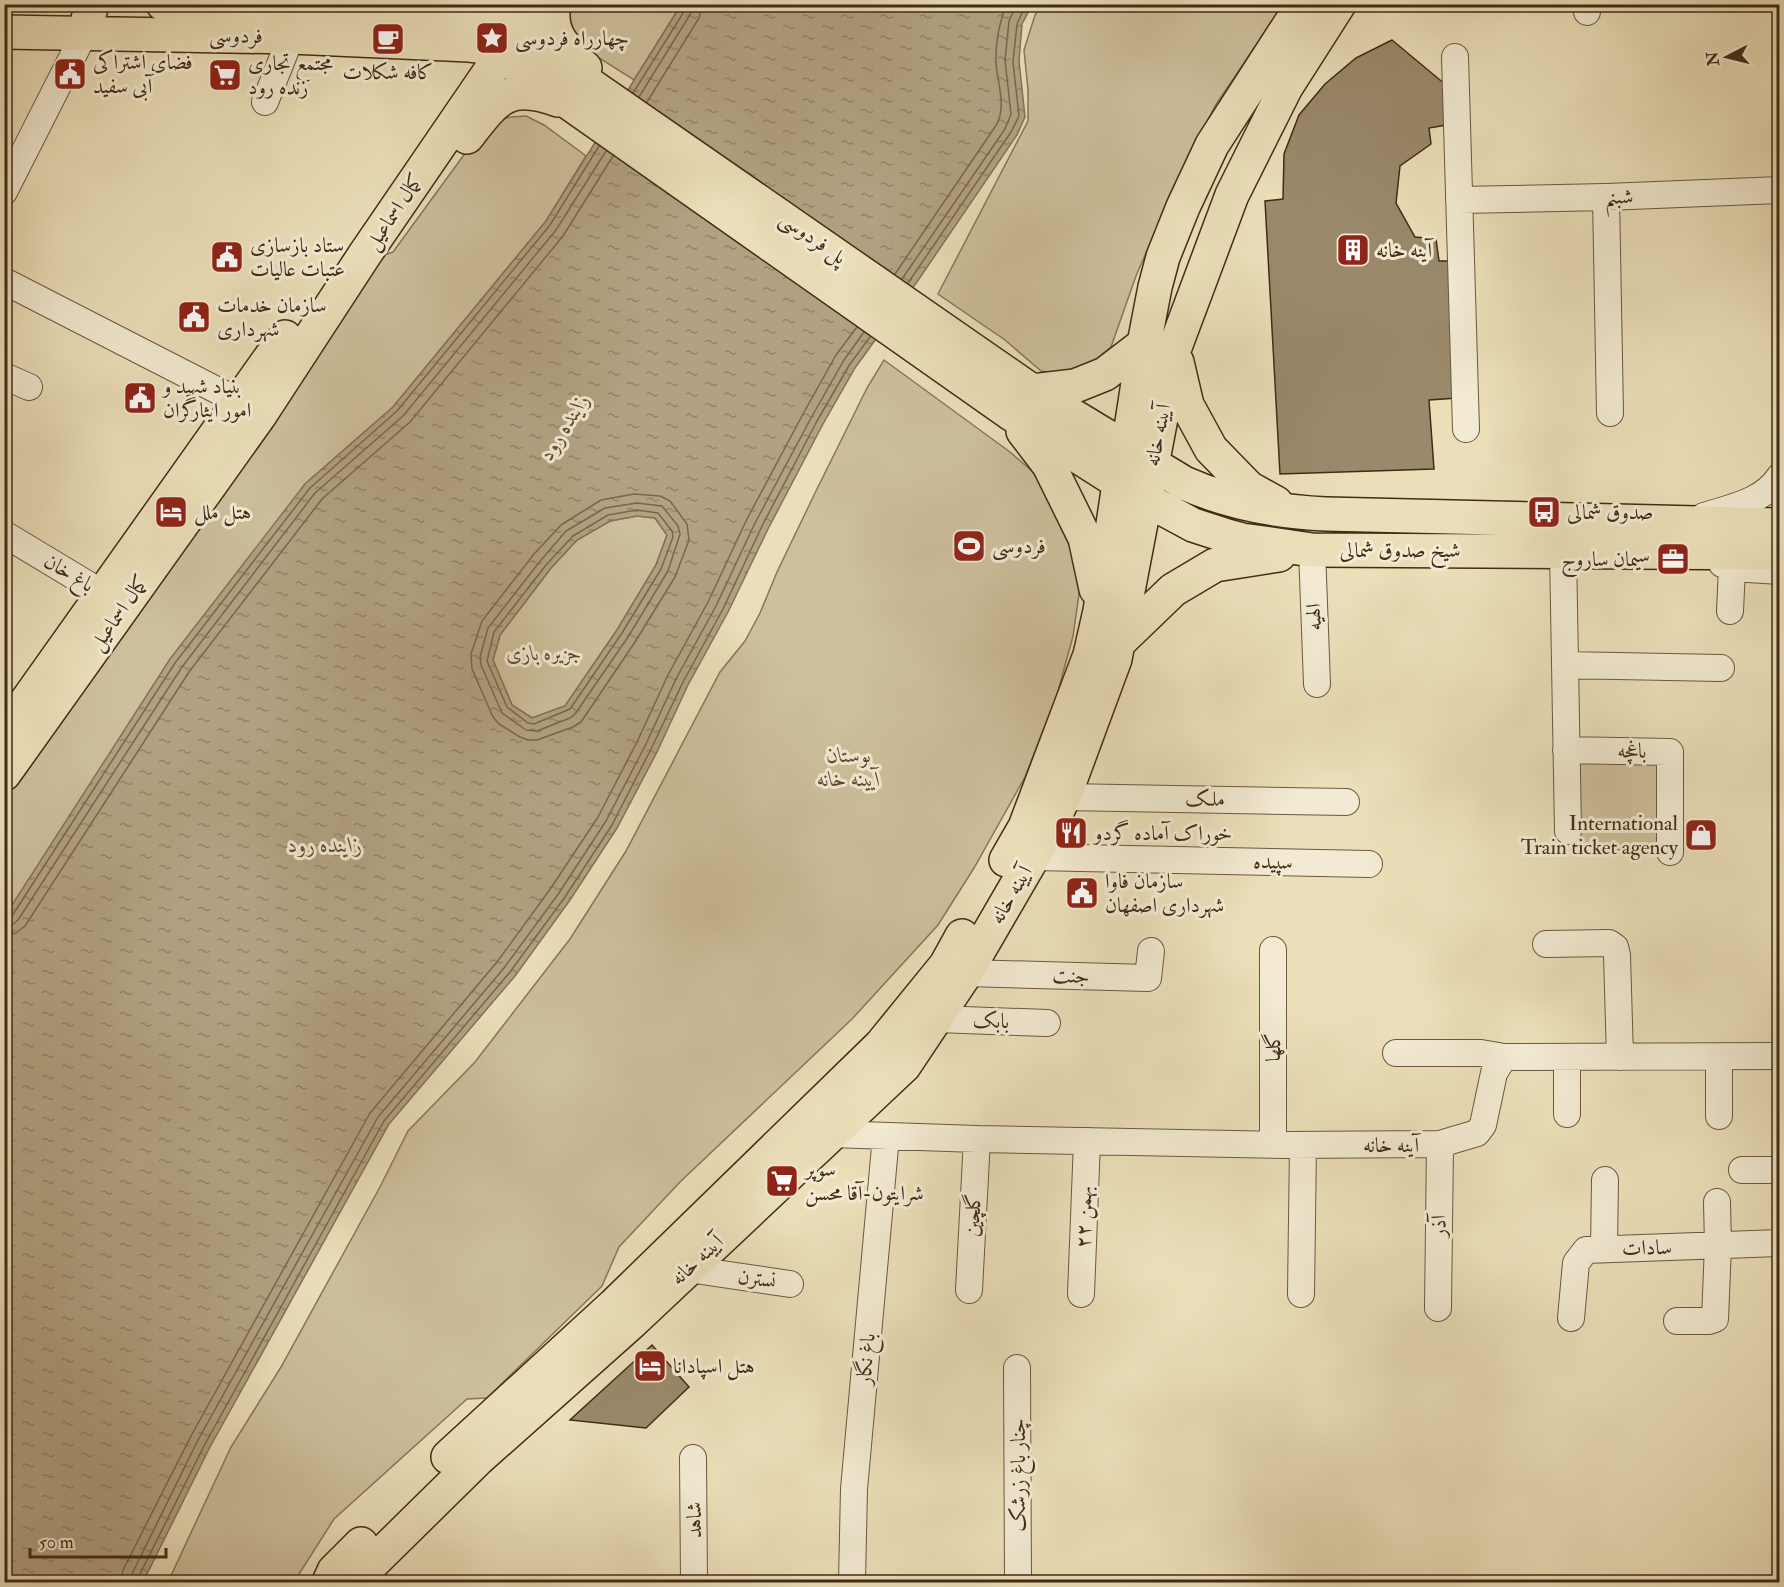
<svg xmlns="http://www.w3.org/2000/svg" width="1784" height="1587" font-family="'IM FELL Double Pica',Amiri,serif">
<defs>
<pattern id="water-ripples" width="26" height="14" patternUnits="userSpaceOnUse" patternTransform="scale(1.5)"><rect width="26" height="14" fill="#b2a282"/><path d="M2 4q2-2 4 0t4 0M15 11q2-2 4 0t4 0" fill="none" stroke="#928469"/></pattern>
</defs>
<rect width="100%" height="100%" fill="#ebdfb9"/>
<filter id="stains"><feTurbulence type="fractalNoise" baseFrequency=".00333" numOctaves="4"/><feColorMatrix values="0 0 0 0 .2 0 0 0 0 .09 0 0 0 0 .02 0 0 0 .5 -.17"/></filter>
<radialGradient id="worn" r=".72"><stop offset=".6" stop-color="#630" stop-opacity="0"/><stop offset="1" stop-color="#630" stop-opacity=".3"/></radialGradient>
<path fill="#cec09d" stroke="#88765a" stroke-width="1.5" d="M571 5H681L634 80 596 56 567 23Z
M1041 5H1283L1215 106 1174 188 1136 276 1111 347 1087 367 1066 375 1041 371 1005 340 938 294 1028 121V90L1024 50 1035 15Z
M526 116 544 125 586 156 546 221 393 407 305 484 5 916V786L368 260 393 252 488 122 511 117Z
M884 360 1010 452 1032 471 1057 506 1077 557 1079 594 1073 636 1057 695 1025 777 974 868 938 925 852 1019 680 1182 619 1247 602 1286 487 1398 467 1399 334 1519 294 1582H168L231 1447 281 1367 380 1187 408 1131 475 1062 570 939 626 851 720 672 745 641 760 613 777 572 816 491 867 388Z
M637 516 655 518 667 535 656 565 617 630 565 706 532 718 512 705 493 660 500 635 551 568 577 540 610 521Z
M1571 755 1663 756V850L1572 849Z"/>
<path fill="url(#water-ripples)" stroke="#857257" stroke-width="1.5" fill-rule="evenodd" d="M681 5H1032L1022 24 1019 61 1025 117 1017 135 919 279 855 368 823 424 768 529 728 612 688 685 657 752 617 828 570 900 515 976 389 1124 210 1447 143 1582H5V916L170 659 305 484 393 407 546 221ZM637 516 655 518 667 535 656 565 617 630 565 706 532 718 512 705 493 660 500 635 551 568 577 540 610 521Z"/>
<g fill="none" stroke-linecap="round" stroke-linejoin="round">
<path stroke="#7a664c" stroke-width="1.5" d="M633 93 685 10 686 4
M639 97 691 13 693 4
M647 102 699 18 702 4
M895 274 997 124C1006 106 998 84 996 64 995 45 999 22 1007 4
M902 279 1005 129 1011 114 1005 60 1009 21 1017 4
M908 283 1011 132 1019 116 1013 62 1017 24 1026 4
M634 494 660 496 670 501 687 524 689 540 675 577 635 642 581 722 573 727 537 740H528L520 737 499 724 493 717 472 669 471 654 482 621 534 554 561 525 601 500Z
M637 503 662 506 678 526 680 534 668 571 628 637 575 714 570 718 537 731 526 730 502 713 481 665 480 657 488 628 541 560 566 531 605 508Z
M637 510 658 513 672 531 673 537 661 569 622 633 570 709 534 724 528 723 507 707 487 661 494 632 546 565 573 536 608 515Z
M4 919 12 916 175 663 310 488 397 411 550 225 599 146
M4 926 12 925 18 920 182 667 315 493 403 416 556 230 606 151
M4 935 16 933 25 926 189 672 322 499 410 422 563 236 613 156
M121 1582 123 1570 191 1436 370 1113 497 962 551 888 598 817 637 742 668 675 708 602 747 519 803 414 836 355 857 327
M130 1582 132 1574 198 1440 378 1117 504 968 559 893 606 821 645 746 676 679 716 606 755 523 811 418 844 360 864 332
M138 1582V1578L205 1444 384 1121 510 972 565 897 612 825 651 749 683 682 723 609 762 526 817 421 850 364 870 337"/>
</g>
<path fill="#9a896b" stroke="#422b17" stroke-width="1.5" d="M1392 40 1446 85V125L1429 128 1431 144 1400 166 1396 203 1415 237 1436 239 1439 261H1454L1458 398 1429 400 1434 469 1280 474 1265 201 1283 199 1284 154 1299 115 1325 84 1356 58Z
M652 1345 689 1387 646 1428 570 1420Z"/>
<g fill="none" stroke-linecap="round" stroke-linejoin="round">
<g stroke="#6c5840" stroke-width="28">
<path id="minor" d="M1586 4 1587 12
M1455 57 1466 429
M265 102 291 37
M4 192 84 34
M1606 197 1610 413
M1459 200 1606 197 1780 190
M4 281 240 402 255 412
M4 376 29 387
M1704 516C1732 507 1763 502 1780 476
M4 534 117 602
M1312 550 1317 684
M1563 551 1568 831
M1722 564 1732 568 1780 571
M1730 611 1732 568
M1565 665 1721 668
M1566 750 1670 752V852
M1064 797 1346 802
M1033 857 1369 864
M1546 944 1609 943 1615 947 1617 955 1620 1057
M966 973 1148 978 1151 951
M936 1019 1047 1023
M1396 1053H1481L1504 1057
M1719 1057V1116
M1567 1114V1057
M831 1134 977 1139 1286 1145 1440 1144 1477 1133 1483 1125 1494 1073 1504 1057 1780 1056
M1273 1144V950
M1742 1170H1780
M1604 1248 1605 1180
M688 1269 790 1284
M969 1290 977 1139
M1081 1294 1087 1141
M1301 1294 1303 1145
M1438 1308 1440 1144
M1571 1318 1576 1263 1586 1250 1780 1243
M1677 1321H1709L1715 1319 1718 1246 1717 1202
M1017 1368 1018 1582
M693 1458 694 1582
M852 1582 854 1489 886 1136"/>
</g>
<g stroke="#422b17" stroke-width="36">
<path id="major" d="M163 4 303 8 447 16 501 23 1032 391 1184 483C1229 503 1278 512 1326 514L1780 525
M554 4C548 34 566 49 585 68
M4 32 291 37 469 45 487 47 501 55 1010 413 1145 499 1193 525 1227 536 1242 540 1312 550 1780 553
M84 34 92 4
M467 137C497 98 508 82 558 100
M1177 362 1187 405 1211 449 1249 488 1276 503
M1032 391 1075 386 1105 374 1144 344
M1023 431 1049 465 1085 538 1096 589
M1118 643 1173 590 1215 565 1279 555
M4 733 285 337
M4 774 260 415 365 254 536 4
M1006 860 1025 827 1090 655 1100 611 1119 484 1128 448 1144 344 1155 287 1163 257 1183 207 1212 145 1303 4
M448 1457 614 1305 881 1045 946 965 962 936
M329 1582 334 1571 361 1544
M353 1582 478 1459 632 1322 904 1066 964 976 1047 833 1064 797 1115 659 1174 350 1232 195 1286 87 1339 4"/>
</g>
<use href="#minor" stroke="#f2ead2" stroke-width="26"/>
<use href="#major" stroke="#ebdfb9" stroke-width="33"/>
</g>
<defs>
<g id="sight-square" transform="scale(1.725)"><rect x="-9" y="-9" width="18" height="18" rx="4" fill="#8f2418" stroke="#f2ead2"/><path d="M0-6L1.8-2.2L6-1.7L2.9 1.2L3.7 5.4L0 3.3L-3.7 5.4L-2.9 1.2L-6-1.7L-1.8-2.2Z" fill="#fff"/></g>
<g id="cafe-square" transform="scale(1.725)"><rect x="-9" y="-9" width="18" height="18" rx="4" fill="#8f2418" stroke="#f2ead2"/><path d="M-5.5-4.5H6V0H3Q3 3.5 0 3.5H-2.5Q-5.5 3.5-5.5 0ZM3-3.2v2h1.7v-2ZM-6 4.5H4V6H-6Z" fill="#fff"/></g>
<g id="civic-square" transform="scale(1.725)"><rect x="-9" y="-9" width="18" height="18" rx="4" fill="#8f2418" stroke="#f2ead2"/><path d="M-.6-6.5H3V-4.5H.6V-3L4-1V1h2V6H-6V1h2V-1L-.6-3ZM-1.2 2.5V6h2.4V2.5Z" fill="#fff"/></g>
<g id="supermarket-square" transform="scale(1.725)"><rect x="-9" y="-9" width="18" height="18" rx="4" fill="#8f2418" stroke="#f2ead2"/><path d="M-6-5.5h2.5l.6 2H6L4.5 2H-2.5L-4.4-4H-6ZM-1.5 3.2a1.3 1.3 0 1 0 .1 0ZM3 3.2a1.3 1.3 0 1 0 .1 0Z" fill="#fff"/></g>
<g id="building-square" transform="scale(1.725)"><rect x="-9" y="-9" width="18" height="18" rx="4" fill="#8f2418" stroke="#f2ead2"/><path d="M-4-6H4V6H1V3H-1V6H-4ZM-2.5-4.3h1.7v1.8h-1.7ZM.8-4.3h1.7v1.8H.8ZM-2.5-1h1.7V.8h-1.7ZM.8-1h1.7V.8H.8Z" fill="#fff"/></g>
<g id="hotel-square" transform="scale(1.725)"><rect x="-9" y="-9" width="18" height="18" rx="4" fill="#8f2418" stroke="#f2ead2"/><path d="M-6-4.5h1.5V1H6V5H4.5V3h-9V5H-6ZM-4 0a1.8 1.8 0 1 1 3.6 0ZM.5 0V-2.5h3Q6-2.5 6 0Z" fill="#fff"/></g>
<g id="bus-square" transform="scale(1.725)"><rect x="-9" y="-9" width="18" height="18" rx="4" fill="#8f2418" stroke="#f2ead2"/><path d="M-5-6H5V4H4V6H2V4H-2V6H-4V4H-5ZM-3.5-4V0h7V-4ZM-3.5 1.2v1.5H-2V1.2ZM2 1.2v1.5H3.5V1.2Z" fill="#fff"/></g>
<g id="stadium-square" transform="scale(1.725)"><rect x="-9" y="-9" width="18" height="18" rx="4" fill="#8f2418" stroke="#f2ead2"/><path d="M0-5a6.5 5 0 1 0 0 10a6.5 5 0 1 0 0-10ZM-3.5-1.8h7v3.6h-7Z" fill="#fff"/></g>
<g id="office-square" transform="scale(1.725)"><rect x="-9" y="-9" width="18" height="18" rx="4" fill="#8f2418" stroke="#f2ead2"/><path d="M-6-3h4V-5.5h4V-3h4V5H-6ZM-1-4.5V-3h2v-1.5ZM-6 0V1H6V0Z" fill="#fff"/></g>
<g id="restaurant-square" transform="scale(1.725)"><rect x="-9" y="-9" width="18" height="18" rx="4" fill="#8f2418" stroke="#f2ead2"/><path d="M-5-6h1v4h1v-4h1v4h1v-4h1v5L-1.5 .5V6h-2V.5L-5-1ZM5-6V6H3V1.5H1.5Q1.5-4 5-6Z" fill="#fff"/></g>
<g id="shop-square" transform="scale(1.725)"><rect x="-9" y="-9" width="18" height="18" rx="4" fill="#8f2418" stroke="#f2ead2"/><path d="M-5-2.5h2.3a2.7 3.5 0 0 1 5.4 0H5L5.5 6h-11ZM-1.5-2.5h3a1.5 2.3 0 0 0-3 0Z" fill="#fff"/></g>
</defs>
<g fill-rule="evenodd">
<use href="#sight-square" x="492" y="38"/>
<use href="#cafe-square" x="388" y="39"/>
<use href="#civic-square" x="70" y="74"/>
<use href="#supermarket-square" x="225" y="75"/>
<use href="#building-square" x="1353" y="250"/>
<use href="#civic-square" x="227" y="257"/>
<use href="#civic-square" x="194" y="317"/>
<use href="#civic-square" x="140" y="398"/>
<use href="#hotel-square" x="171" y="512"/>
<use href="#bus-square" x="1544" y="512"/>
<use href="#stadium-square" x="969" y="546"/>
<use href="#office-square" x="1673" y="559"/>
<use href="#restaurant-square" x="1071" y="833"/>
<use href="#shop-square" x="1701" y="835"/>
<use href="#civic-square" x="1082" y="893"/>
<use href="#supermarket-square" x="782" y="1181"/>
<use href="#hotel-square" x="650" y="1366"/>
</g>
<g text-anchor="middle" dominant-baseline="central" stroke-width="6" stroke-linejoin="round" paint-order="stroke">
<g font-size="21" fill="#422b17" stroke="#f2ead2">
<text transform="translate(236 36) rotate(1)">فردوسی</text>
<text transform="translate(1619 197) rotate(-2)">شبنم</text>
<text transform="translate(394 212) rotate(-56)">کمال اسماعیل</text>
<text transform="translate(813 238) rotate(35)">پل فردوسی</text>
<text transform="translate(1158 435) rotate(-79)">آیینه خانه</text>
<text x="1400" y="550">شیخ صدوق شمالی</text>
<text transform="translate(69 573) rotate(31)">باغ خان</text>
<text transform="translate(119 613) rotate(-55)">کمال اسماعیل</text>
<text transform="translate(1314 617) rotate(-92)">الهیه</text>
<text transform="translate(1632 751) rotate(1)">باغچه</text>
<text transform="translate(1205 799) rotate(1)">ملک</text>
<text transform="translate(1273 862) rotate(1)">سپیده</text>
<text transform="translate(1011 895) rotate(-60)">آیینه خانه</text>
<text transform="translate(1071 976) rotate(2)">جنت</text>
<text transform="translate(991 1021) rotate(2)">بابک</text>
<text transform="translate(1273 1047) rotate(-90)">گلها</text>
<text x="1391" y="1145">آینه خانه</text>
<text transform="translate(973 1215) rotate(-87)">گلچین</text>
<text transform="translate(1084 1217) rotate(-88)">۲۲ بهمن</text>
<text transform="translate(1439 1226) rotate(-89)">آذر</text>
<text transform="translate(1647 1248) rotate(-1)">سادات</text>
<text transform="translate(697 1260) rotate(-43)">آیینه خانه</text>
<text transform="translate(757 1279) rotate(8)">نسترن</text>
<text transform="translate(866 1359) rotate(-85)">باغ نگار</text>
<text transform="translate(1018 1475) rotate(-90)">چنار باغ زرشک</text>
<text transform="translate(694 1520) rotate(-90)">شاهد</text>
</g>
<g font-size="21" fill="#422b17" stroke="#f2ead2" text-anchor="start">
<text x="515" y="38">چهارراه فردوسی</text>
<text x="93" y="62">فضای اشتراکی<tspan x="93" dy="24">آبی سفید</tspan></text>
<text x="248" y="63">مجتمع تجاری<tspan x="248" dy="24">زنده رود</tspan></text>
<text x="388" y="72" text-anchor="middle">کافه شکلات</text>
<text x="250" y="245">ستاد بازسازی<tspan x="250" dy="24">عتبات عالیات</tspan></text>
<text x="1376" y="250">آینه خانه</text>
<text x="217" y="305">سازمان خدمات<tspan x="217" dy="24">شهرداری</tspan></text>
<text x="163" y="386">بنیاد شهید و<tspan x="163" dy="24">امور ایثارگران</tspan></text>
<text x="194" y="512">هتل ملل</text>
<text x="1567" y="512">صدوق شمالی</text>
<text x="992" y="546">فردوسی</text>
<text x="1650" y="559" text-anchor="end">سیمان ساروج</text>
<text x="1678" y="823" text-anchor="end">International<tspan x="1678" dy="24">Train ticket agency</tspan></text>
<text x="1094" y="833">خوراک آماده گردو</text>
<text x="1105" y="881">سازمان فاوا<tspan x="1105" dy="24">شهرداری اصفهان</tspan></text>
<text x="805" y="1169">سوپر<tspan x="805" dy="24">شرایتون-آقا محسن</tspan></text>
<text x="673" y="1366">هتل اسپادانا</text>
</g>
<g font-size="21" font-style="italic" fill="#5e4932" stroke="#f2ead2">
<text x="544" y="653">جزیره بازی</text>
<text x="849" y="755">بوستان<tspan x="849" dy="24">آیینه خانه</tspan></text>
</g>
<g font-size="22" font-style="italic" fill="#5e4932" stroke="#f2ead2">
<text transform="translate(564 427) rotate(-58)">زاینده رود</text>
<text x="325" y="845">زاینده رود</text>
</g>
</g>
<rect width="1784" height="1587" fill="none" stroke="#ebdfb9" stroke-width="24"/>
<rect x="6" y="6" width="1772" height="1575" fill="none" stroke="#422b17" stroke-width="3"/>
<rect x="12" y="12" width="1760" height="1563" fill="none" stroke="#422b17" stroke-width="1.5"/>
<g transform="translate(1727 57) rotate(263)" stroke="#f2ead2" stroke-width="4.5" paint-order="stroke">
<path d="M0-4.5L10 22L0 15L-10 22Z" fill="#422b17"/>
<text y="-9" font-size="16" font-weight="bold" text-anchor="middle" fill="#422b17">N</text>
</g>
<path d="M30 1548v9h136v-9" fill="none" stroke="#422b17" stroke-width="3"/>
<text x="39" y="1548" font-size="18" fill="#422b17" stroke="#f2ead2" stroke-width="4.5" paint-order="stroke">50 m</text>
<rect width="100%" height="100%" filter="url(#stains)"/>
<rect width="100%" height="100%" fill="url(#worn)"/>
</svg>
